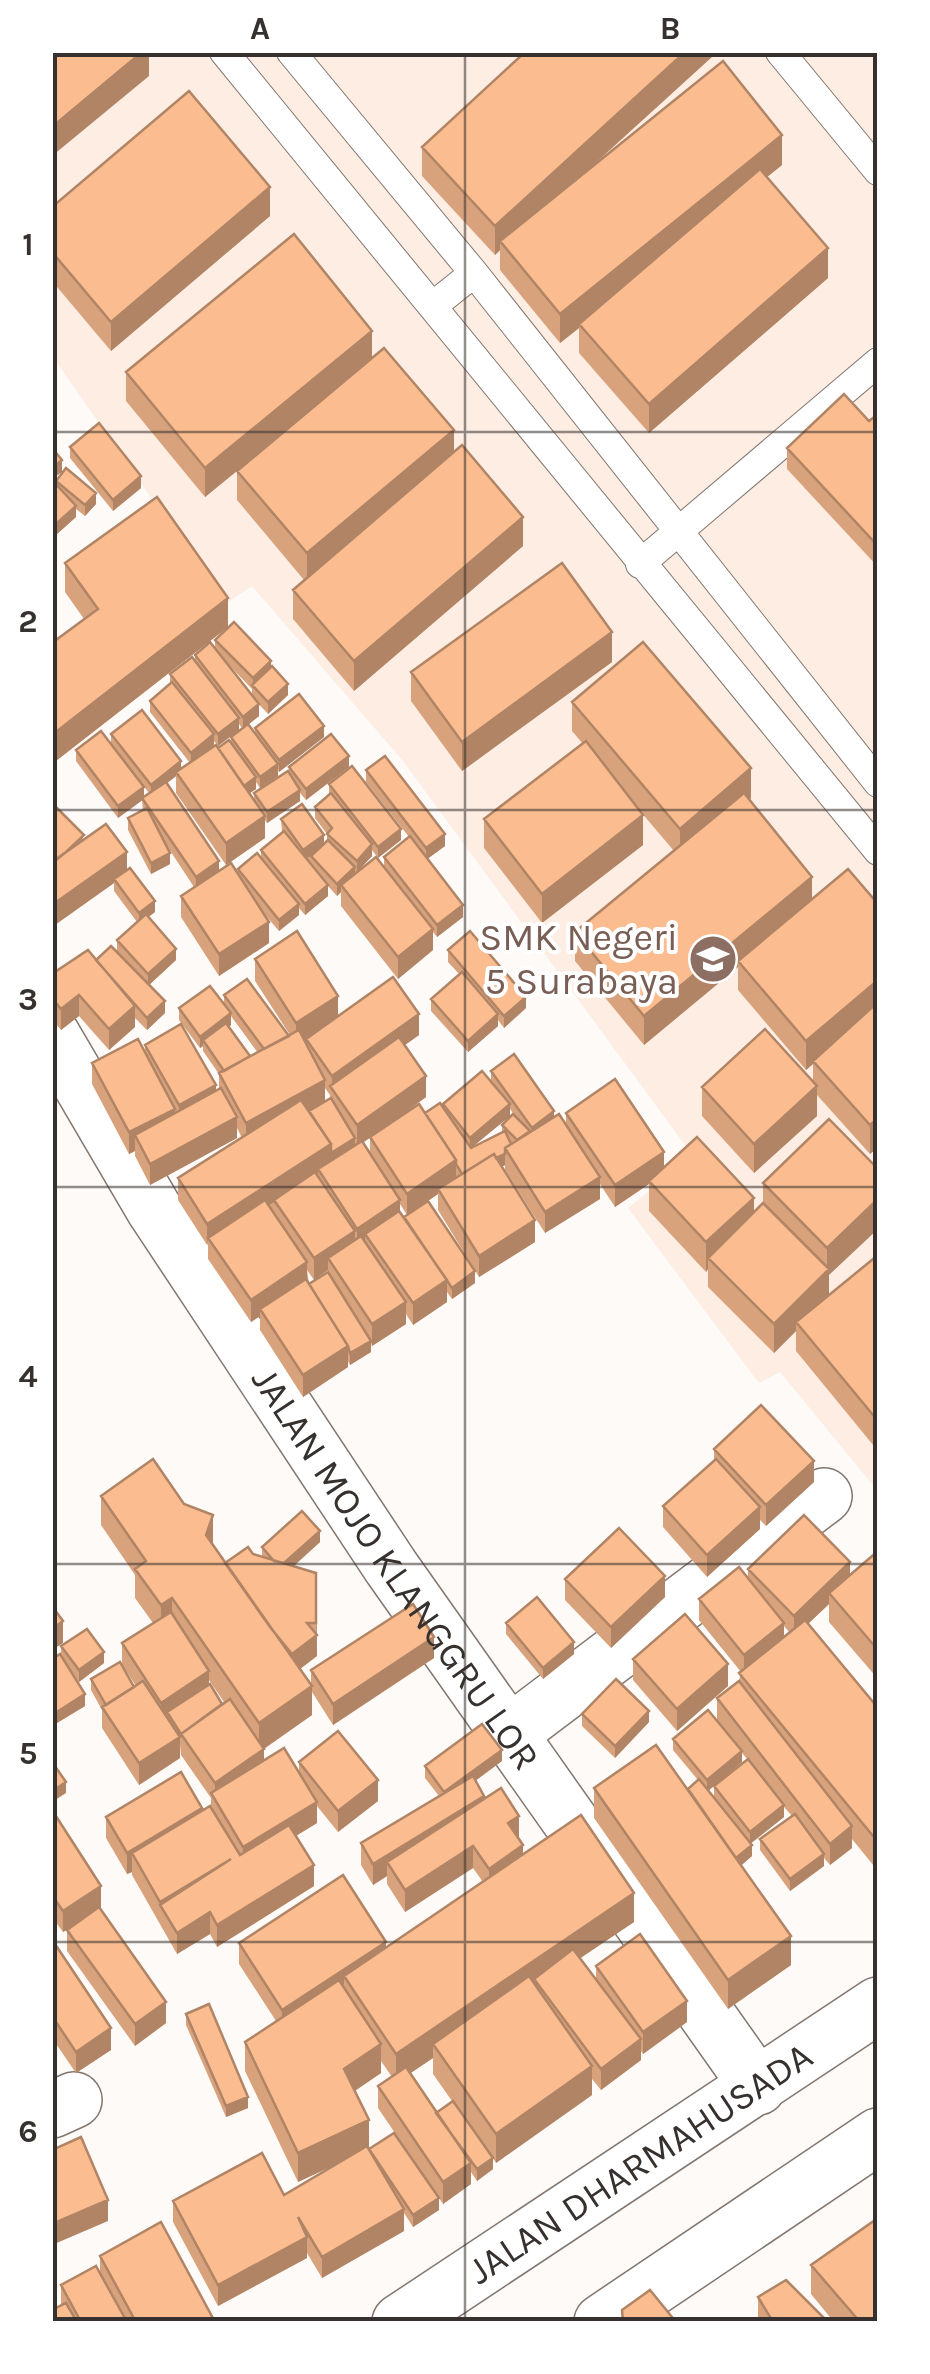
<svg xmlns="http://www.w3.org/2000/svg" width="930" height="2374" font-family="Karla,sans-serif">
<rect width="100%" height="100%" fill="#fdfaf8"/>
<path fill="#fdede2" d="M52 53H877V1490L780 1372 759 1383 628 1208 693 1156 403 761 252 586 225 604 53 357Z"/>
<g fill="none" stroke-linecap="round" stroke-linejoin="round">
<g stroke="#82766e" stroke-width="30">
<path id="service" d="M224 52 878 851
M291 52 474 273 878 783
M780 52 878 171
M434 305 474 273
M640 564 878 362"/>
</g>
<g stroke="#82766e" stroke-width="58">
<g id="minor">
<path id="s1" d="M52 1035 154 1209 391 1567 758 2087"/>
<path d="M510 1733 824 1496"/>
<path d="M52 2110 74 2100"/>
</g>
</g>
<g stroke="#82766e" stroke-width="58">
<g id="primary">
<path id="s2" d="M400 2322 878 2005"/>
<path d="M602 2322 878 2136"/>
</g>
</g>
<use href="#service" stroke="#fff" stroke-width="28"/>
<use href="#minor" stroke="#fff" stroke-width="55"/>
<use href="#primary" stroke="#fff" stroke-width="55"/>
</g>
<path fill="#d8a37c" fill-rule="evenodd" d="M714 52V55L588 170 782 165 767 177 828 278 649 433 579 353V328L560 343 500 270V250L495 255 422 176V147Z
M52 207 270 216 111 351 52 281Z
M372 358 454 452 523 546 354 691 293 619V590L304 580 237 500V471L205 497 126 401V372Z
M878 414V567L787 469V448L869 421Z
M70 447 141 488 113 511 70 458Z
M52 480 56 484V481L96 504 85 516 76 509V517L57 534 52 529Z
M65 563 228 627 52 764V643L84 619 65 592Z
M215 640 271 667 288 695 268 714 255 700 259 716 248 724 255 733V728L324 737 279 772 278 770V776L260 788 256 782V789L249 793 254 801V793L289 774V767H349L306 800 300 793V801L267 823 265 820V838L226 865 176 793V776L167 783 219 870 238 873V869L261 858V850L282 832 281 819 324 843 327 840V834L315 818V807L329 795V784L401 840 378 858 372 850V856L358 871 384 866V857L409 837 366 782V770L445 846 427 859 463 917 437 937 433 932V950L398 979 341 906V892L337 896 328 886V896L305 915 299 908V915L279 931 261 910 269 943 219 976 181 917V896L194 887 167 846 170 864 151 874 128 830V818L143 811 142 800 118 818 76 761V750L111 744V734L181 769 190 763 150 712V701L170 684V674L195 662V655L215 649ZM226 662 252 689V696ZM239 724 242 728 231 737V743L218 748 214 746V741L218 746 239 730ZM142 784 149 793 144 797Z
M612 662 462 771 411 701V672Z
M572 702 751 798 749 800 812 898 878 904V1147L870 1154 817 1095V1116L754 1173 702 1116V1087L813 1081V1064L806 1070 738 990V967L644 1045 575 961V932L674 851 635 805 643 845 542 923 484 848V819L583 744 572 731Z
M52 803 84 840 127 870 155 912 148 917 176 960 149 985 165 1013 147 1030 135 1018V1027L109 1050 79 1016 61 1030 52 1019V974L117 952V940L137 922 114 891V883L52 927Z
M448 950 526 1008 504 1028 498 1020V1026L468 1052 431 1011V999L459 974 448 962Z
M255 959 338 1016 419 1035 405 1045 426 1097 386 1127 443 1107V1104L491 1082V1071L554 1117 566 1124V1113L664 1167 754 1213 763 1204V1183L829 1119V1295L878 1255V1451L796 1351V1331L774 1353 708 1287V1269L706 1272 649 1211V1184L615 1207 600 1184V1199L545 1233 505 1170V1165L502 1167 535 1242 479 1277 438 1210V1194L428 1201 475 1283 452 1299 447 1292V1302L413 1325 406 1314V1324L372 1346 371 1343V1352L350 1365 348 1361V1367L303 1397 260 1330V1316L251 1322 208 1259V1244L207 1245 178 1200V1178L242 1138 237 1128V1138L150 1185 135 1156V1151L129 1154 92 1084V1063L145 1052V1045L216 1092 219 1090V1074L203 1051V1046L200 1048 179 1020V1008L224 1004V995L289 1036 290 1035 255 981ZM231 1016 258 1053 250 1056 229 1027 231 1025ZM325 1088 330 1095V1098L325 1101ZM510 1109 516 1117 502 1125V1133L472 1147 510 1116ZM370 1138V1152L363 1142ZM400 1204 407 1215 404 1218 400 1212ZM307 1270 314 1280 328 1270V1272L309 1284Z
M714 1449 814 1482 766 1526 760 1520V1529L707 1577 663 1527V1506L714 1461Z
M101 1496 213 1546 225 1563 253 1554 262 1557V1547L320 1542 294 1566 316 1573 317 1656 300 1669 311 1685V1670L434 1658 333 1725 312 1692V1715L264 1749V1760L299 1772V1762L378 1801 338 1832 317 1806V1823L296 1836 314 1886 217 1947 210 1934 177 1954 132 1875V1872L127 1874 106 1838V1817L202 1811 211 1808V1798L181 1755 180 1744V1758L139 1785 102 1728V1710L91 1690V1679L134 1687 136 1686 122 1665V1643L153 1623 135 1598V1575L101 1525ZM209 1680 224 1702 222 1704 209 1685Z
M878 1551V1679L829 1622V1604L808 1624 878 1708V1871L852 1839V1848L830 1865 824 1858V1866L790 1891 760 1850V1839L792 1816 784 1807V1817L751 1843 752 1856 741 1865 791 1965 728 2009 594 1818V1788L688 1789 698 1780 673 1750V1739L717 1720V1698L739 1681 741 1672 699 1620V1599L748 1579V1569L850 1575ZM784 1626 790 1633 784 1638ZM742 1753 748 1760 714 1786V1797L708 1790 742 1762Z
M565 1579 665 1597 611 1648 565 1600Z
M506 1623 574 1654 543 1679 506 1634Z
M61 1646 104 1663 79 1682 71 1671 85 1706 52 1726V1659L61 1656Z
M633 1659 728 1686 677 1731 633 1680Z
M582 1714 649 1722 615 1758 582 1726Z
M502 1761 475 1781 484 1799 519 1837 523 1854 634 1922 580 1958 596 1979V1966L687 2022 643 2054 641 2051V2060L601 2090 592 2079V2095L496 2163 493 2158V2169L477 2181 471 2172V2184L443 2204 439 2198V2210L413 2227 404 2213V2231L322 2278 307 2253V2258L218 2306 173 2222V2201L284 2195 336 2164 298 2182 245 2071V2042L276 2021 239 1964V1943L386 1948 483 1882 473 1868 405 1912 387 1884V1876L373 1885 361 1865V1843L439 1796 425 1778V1766ZM433 2058V2074L452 2101 437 2113 410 2073ZM381 2061 392 2077 378 2086V2108L435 2192 369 2149 355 2091 381 2073Z
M52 1810 101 1907 100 1908 166 2023 135 2046 67 1951V1930L72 1927 63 1932 52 1917Z
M52 1945 111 2050 76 2073 52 2038Z
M186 2014 248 2108 226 2117 186 2025Z
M100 2256 215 2322H52L61 2305V2285L100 2273Z
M811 2265 878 2322H834L811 2294Z
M758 2297 828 2322H760L758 2319Z"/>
<path fill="#b08465" d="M142 52H149V76L52 156V127Z
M685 52H714V55L504 246 500 241V250L495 255V226Z
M782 135V165L582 326 579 324V328L560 343V314Z
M270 187V216L111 351V322Z
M828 248V278L649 433V404Z
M372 331V360L205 497V468Z
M56 403V424L52 427V405Z
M454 430V460L307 582V553Z
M62 460V472L52 479V468Z
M141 476V488L113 511V500Z
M96 493V504L85 516V505Z
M76 506V517L57 534V523Z
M523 517V546L354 691V661Z
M228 598V627L52 764V735Z
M612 632V662L462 771V742Z
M271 661V672L253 686V678Z
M288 684V695L268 714V702Z
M259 704V716L243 729V717Z
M239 718V730L218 746V734Z
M324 726V737L279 772V760Z
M214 734V746L191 764V753Z
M349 756V767L306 800V789Z
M181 761V772H176V776L151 796V785Z
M278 764V776L260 788V777Z
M751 768V798L680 858V829Z
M256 777V789L243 798V786Z
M144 787V799L118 818V806Z
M300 790V801L267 823V812Z
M643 815V845L542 923V894Z
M265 816V838L226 865V843Z
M401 829V840L378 858V847Z
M445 834V846L426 860V848Z
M324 835V846L303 861V850Z
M372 844V856L357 872V861Z
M127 852V874L114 879V883L52 927V905Z
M170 853V864L151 874V863Z
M219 861V873L196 889V877Z
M355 867V878L341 885V892L337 896V884Z
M812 877V906L738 961V967L644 1045V1016Z
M328 885V896L305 915V904Z
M155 901V912L139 924V913Z
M299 904V915L279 931V920Z
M463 905V917L437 937V925Z
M269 922V943L219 976V954Z
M433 929V950L398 979V957Z
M176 949V960L148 986V974Z
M878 980V1009L813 1061V1064L806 1070V1041Z
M79 995V1016L61 1030V1009Z
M338 996V1017L296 1044V1023Z
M526 997V1008L504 1028V1016Z
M165 1001V1013L147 1030V1018Z
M135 1006V1027L109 1050V1029Z
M231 1013V1025L206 1044 203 1040V1046L200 1048V1037Z
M419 1014V1035L336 1094 332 1088V1076Z
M498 1014V1026L468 1052V1041Z
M426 1076V1097L357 1147V1125Z
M325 1080V1102L246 1144V1123Z
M216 1085V1096L179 1117V1105Z
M817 1086V1116L754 1173V1144Z
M510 1104V1116L470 1149V1138Z
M175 1109V1130L135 1135V1151L129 1154V1132Z
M554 1111V1122L532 1139V1128Z
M237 1117V1138L150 1185V1164Z
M878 1118V1147L870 1154V1125Z
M355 1138V1149L331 1164V1153Z
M331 1144V1166L318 1169V1174L211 1242 208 1238 207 1245V1224Z
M664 1152V1174L649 1181V1184L615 1207V1185Z
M505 1154V1165L463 1187V1175Z
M456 1160V1182L438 1189V1194L407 1215V1194Z
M600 1177V1199L545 1233V1212Z
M754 1198V1227L708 1258V1269L706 1272V1242Z
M878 1199V1229L829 1275V1298L796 1322V1331L774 1353V1324L827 1271V1248Z
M400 1200V1221L365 1234V1245L357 1250V1229Z
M535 1220V1242L479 1277V1256Z
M355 1231V1252L328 1258V1270L314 1280V1258Z
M307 1262V1283L260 1309V1316L251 1322V1300Z
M475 1271V1283L452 1299V1288Z
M447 1280V1302L413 1325V1303Z
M406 1302V1324L372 1346V1324Z
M371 1341V1352L350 1365V1353Z
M348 1346V1367L303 1397V1375Z
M814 1461V1482L766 1526V1505Z
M760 1507V1529L707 1577V1555Z
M213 1515V1545L206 1565V1535Z
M320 1531V1542L280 1578V1567Z
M850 1562V1583L829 1593V1604L794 1637V1616Z
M316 1573 317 1656 292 1675V1654L316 1635Z
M665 1576V1597L611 1648V1627Z
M172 1598V1627L161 1635V1605Z
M63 1621V1643L52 1650V1629Z
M784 1623V1645L744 1676V1655Z
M434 1637V1658L333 1725V1704Z
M574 1642V1654L543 1679V1668Z
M104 1652V1663L79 1682V1670Z
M728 1664V1686L677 1731V1709Z
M209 1671V1693L167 1712V1720L161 1724V1703Z
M312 1686V1715L259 1752V1723Z
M85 1694V1706L52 1726V1715Z
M649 1711V1722L615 1758V1746Z
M180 1737V1758L139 1785V1763Z
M264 1749V1770L215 1800V1783Z
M502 1750V1761L444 1804V1792Z
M742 1751V1762L707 1792V1780Z
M378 1780V1801L338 1832V1811Z
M66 1782V1793L52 1802V1791Z
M484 1796V1817L387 1862V1876L373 1885V1864Z
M317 1802V1823L243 1868V1847Z
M784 1805V1817L750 1844V1832Z
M202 1808V1829L132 1853V1872L127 1874V1853Z
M519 1816V1837L508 1845V1823Z
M852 1826V1848L830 1865V1844Z
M523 1845V1866L489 1890V1869Z
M752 1845V1856L735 1871V1859Z
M473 1846V1868L405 1912V1890Z
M824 1854V1866L790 1891V1879Z
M231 1859 160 1905V1923V1902Z
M314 1865V1886L217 1947V1925Z
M101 1886V1907L63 1932V1911Z
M634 1893V1922L539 1986 534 1979V1990L433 2044V2058L396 2083V2054Z
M210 1912V1934L177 1954V1933Z
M791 1936V1965L728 2009V1980Z
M386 1942V1963L344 1976V1991L282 2031V2010Z
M687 2001V2022L643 2054V2032Z
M166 2002V2023L135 2046V2024Z
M111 2028V2050L76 2073V2052Z
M641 2039V2060L601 2090V2069Z
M381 2044V2073L344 2098V2069Z
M592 2066V2095L496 2163V2134Z
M248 2097V2108L226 2117V2106Z
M369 2120V2149L298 2182V2153Z
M493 2158V2169L477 2181V2169Z
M471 2163V2184L443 2204V2182Z
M439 2198V2210L413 2227V2215Z
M108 2200V2221L52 2245V2224Z
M404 2209V2231L322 2278V2257Z
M307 2237V2258L218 2306V2285Z"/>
<path fill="#fbbd90" stroke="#b08465" stroke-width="2.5" d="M52 52H142L52 127Z
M525 52H685L495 226 422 147Z
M723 61 782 135 560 314 500 241Z
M189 91 270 187 111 322 52 252V207Z
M760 169 828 248 649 404 579 324Z
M294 234 372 331 205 468 126 372Z
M384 348 454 430 307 553 237 471Z
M844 394 869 421 878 414V546L787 448Z
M99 423 141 476 113 500 70 447Z
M462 445 523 517 354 661 293 590Z
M52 448 62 460 52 468Z
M66 468 96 493 85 505 56 481Z
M52 480 76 506 57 523 52 518Z
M157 497 228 598 52 735V643L98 609 65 563Z
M562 563 612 632 462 742 411 672Z
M234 622 271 661 253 678 215 640Z
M210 642 259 704 243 717 195 655Z
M643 642 751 768 680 829 572 702Z
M192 657 239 718 218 734 170 674Z
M272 666 288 684 268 702 252 685Z
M172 682 214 734 191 753 150 701Z
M299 694 324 726 279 760 255 728Z
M142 710 181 761 151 785 111 734Z
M248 724 278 764 260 777 231 737Z
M101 731 144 787 118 806 76 750Z
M331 734 349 756 306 789 289 767Z
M229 740 256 777 244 786 218 748Z
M586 741 643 815 542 894 484 819Z
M216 745 265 816 226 843 176 772Z
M385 756 445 834 426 848 366 770Z
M352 766 401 829 378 847 329 784Z
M288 771 300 790 267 812 254 793Z
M166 782 219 861 196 877 142 798Z
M331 793 372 844 357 861 327 834 332 828 315 807Z
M744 793 812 877 644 1016 575 932Z
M52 803 84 835 66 852 56 860 52 856Z
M302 804 324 835 303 850 281 819Z
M147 808 170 853 151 863 128 818Z
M106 824 127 852 52 905V862Z
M284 831 328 885 305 904 261 850Z
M410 836 463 905 437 925 384 857Z
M328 840 355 867 337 884 311 856Z
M257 853 299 904 279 920 238 869Z
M376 857 433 929 398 957 341 885Z
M231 863 269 922 219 954 181 896Z
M130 868 155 901 139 913 114 879Z
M848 869 878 904V980L806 1041 738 961Z
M146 914 176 949 148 974 117 940Z
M297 931 338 996 296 1023 255 959Z
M470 931 526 997 504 1016 448 950Z
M111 946 165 1001 147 1018 96 960Z
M88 950 135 1006 109 1029 79 995 61 1009 52 998V974Z
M462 972 498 1014 468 1041 431 999Z
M393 977 419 1014 332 1076 306 1039Z
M247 979 289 1036 264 1049 224 995Z
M210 986 231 1013 200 1037 179 1008Z
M878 1002V1118L870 1125 813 1061Z
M226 1023 250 1056 224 1071 203 1040Z
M181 1024 216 1085 179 1105 145 1045Z
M765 1029 817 1086 754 1144 702 1087Z
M299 1030 325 1080 246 1123 219 1073Z
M399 1037 426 1076 357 1125 330 1086Z
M138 1039 175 1109 129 1132 92 1063Z
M514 1054 554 1111 532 1128 491 1071Z
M482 1071 510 1104 470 1138 443 1104Z
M615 1079 664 1152 615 1185 566 1113Z
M221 1088 237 1117 150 1164 135 1135Z
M331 1098 355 1138 331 1153V1144L309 1111Z
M301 1100 331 1144 207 1224 178 1178Z
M440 1103 471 1148 505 1131 511 1144 505 1148V1154L496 1158 494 1154 462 1174 456 1164V1160L425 1113Z
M419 1104 456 1160 407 1194 370 1137Z
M513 1114 530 1131 517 1140 502 1125Z
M559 1114 600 1177 545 1212 505 1148Z
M829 1119 878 1169V1199L827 1248 763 1183Z
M697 1137 754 1198 706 1242 649 1181Z
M362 1141 400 1200 357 1229 318 1169Z
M494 1154 535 1220 479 1256 438 1189Z
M315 1172 355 1231 314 1258 274 1200Z
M265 1200 307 1262 251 1300 208 1238Z
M428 1201 475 1271 452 1288 404 1217Z
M763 1203 829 1269 774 1324 708 1258Z
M399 1211 447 1280 413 1303 365 1234Z
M361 1236 406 1302 372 1324 328 1258Z
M878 1255V1421L796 1322Z
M328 1272 371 1341 350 1353 348 1346 309 1284Z
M306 1279 348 1346 303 1375 260 1309Z
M761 1405 814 1461 766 1505 714 1449Z
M153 1459 184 1504 213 1515 206 1535 312 1686 259 1723 172 1598 161 1605 135 1569 146 1561 101 1496Z
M716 1459 760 1507 707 1555 663 1506Z
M302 1511 320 1531 284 1563 274 1561 262 1547Z
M804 1515 850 1562 794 1616 748 1569Z
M619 1528 665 1576 611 1627 565 1579Z
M248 1547 253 1554 316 1573V1623H307L317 1635 292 1654 270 1627 225 1563Z
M878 1551V1650L829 1593Z
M739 1567 784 1623 744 1655 699 1599Z
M537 1597 574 1642 543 1668 506 1623Z
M413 1604 434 1637 333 1704 311 1670Z
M52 1606 63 1621 52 1629Z
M171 1612 209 1671 161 1703 122 1643Z
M685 1614 728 1664 677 1709 633 1659Z
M805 1620 878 1708V1842L739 1673Z
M87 1629 104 1652 79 1670 61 1646Z
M60 1654 85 1694 52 1715V1659Z
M120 1662 134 1687 106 1705 91 1679Z
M616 1679 649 1711 615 1746 582 1714Z
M143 1681 180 1737 139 1763 102 1707Z
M739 1681 852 1826 830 1844 717 1698Z
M210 1684 222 1704 181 1734 167 1712Z
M230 1699 264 1749 215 1783 181 1734Z
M708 1710 742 1751 707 1780 673 1739Z
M482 1724 502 1750 444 1792 425 1766Z
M338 1731 378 1780 338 1811 299 1762Z
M656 1745 791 1936 728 1980 594 1788Z
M284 1748 317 1802 243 1847 211 1793Z
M748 1759 784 1805 750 1832 714 1786Z
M52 1762 66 1782 52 1791Z
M181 1772 202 1808 127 1853 106 1817Z
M473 1776 484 1796 373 1864 361 1843Z
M699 1779 752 1845 736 1858 688 1789Z
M501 1788 519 1816 508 1823 523 1845 489 1869 473 1846 405 1890 387 1862Z
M210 1806 240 1855 289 1825 314 1865 217 1925 210 1912 177 1933 160 1905 231 1859 160 1902 132 1853Z
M52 1810 101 1886 63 1911 52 1895Z
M795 1814 824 1854 790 1879 760 1839Z
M581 1815 634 1893 396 2054 344 1976Z
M343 1875 386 1942 282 2010 239 1943Z
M99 1907 166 2002 135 2024 67 1930Z
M640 1934 687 2001 643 2032 596 1966Z
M55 1944 111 2028 76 2052 52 2016V1945Z
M573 1949 641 2039 601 2069 534 1979Z
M529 1976 592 2066 496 2134 433 2044Z
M339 1980 381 2044 344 2069 369 2120 298 2153 245 2042Z
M209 2004 248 2097 226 2106 186 2014Z
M406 2067 471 2163 443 2182 378 2086Z
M453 2101 493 2158 477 2169 436 2113Z
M394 2133 439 2198 413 2215 369 2149Z
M81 2137 108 2200 52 2224V2150Z
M367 2146 404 2209 322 2257 298 2217 307 2237 218 2285 173 2201 262 2153 284 2195Z
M878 2218V2322H860L811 2265Z
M161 2222 215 2322H136L100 2256Z
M96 2266 127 2322H81L61 2285Z
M786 2280 828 2322H773L758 2297Z
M650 2290 676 2322H623L622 2310Z
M66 2303 77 2322H52V2310Z"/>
<path fill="none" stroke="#36312e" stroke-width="2.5" stroke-opacity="0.55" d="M465 52V2322M52 432H878M52 810H878M52 1187H878M52 1564H878M52 1942H878"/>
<defs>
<g id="school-disc" transform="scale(2.5)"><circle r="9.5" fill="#8d6e63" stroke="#fff"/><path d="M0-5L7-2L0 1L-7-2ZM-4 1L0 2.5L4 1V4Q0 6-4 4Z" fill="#fff"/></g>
</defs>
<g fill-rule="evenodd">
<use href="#school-disc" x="713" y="959"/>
</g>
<g text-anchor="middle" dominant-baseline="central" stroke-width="8" stroke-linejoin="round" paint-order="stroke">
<g font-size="38" fill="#785e54" stroke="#fff" text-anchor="end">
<text x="678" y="937">SMK Negeri<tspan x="678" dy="44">5 Surabaya</tspan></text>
</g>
<g font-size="38" fill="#36312e" stroke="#fff">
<text stroke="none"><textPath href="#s1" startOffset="635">JALAN MOJO KLANGGRU LOR</textPath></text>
<text stroke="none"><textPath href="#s2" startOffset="288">JALAN DHARMAHUSADA</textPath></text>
</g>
</g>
<rect width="930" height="2374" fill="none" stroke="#ffffff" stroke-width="110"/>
<rect x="55" y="55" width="820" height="2264" fill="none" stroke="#36312e" stroke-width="4"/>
<g font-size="32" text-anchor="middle" font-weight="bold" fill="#36312e">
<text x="260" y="39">A</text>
<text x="670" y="39">B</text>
<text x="28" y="255">1</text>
<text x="28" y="632">2</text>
<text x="28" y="1010">3</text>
<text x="28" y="1387">4</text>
<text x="28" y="1764">5</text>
<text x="28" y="2142">6</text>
</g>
</svg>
